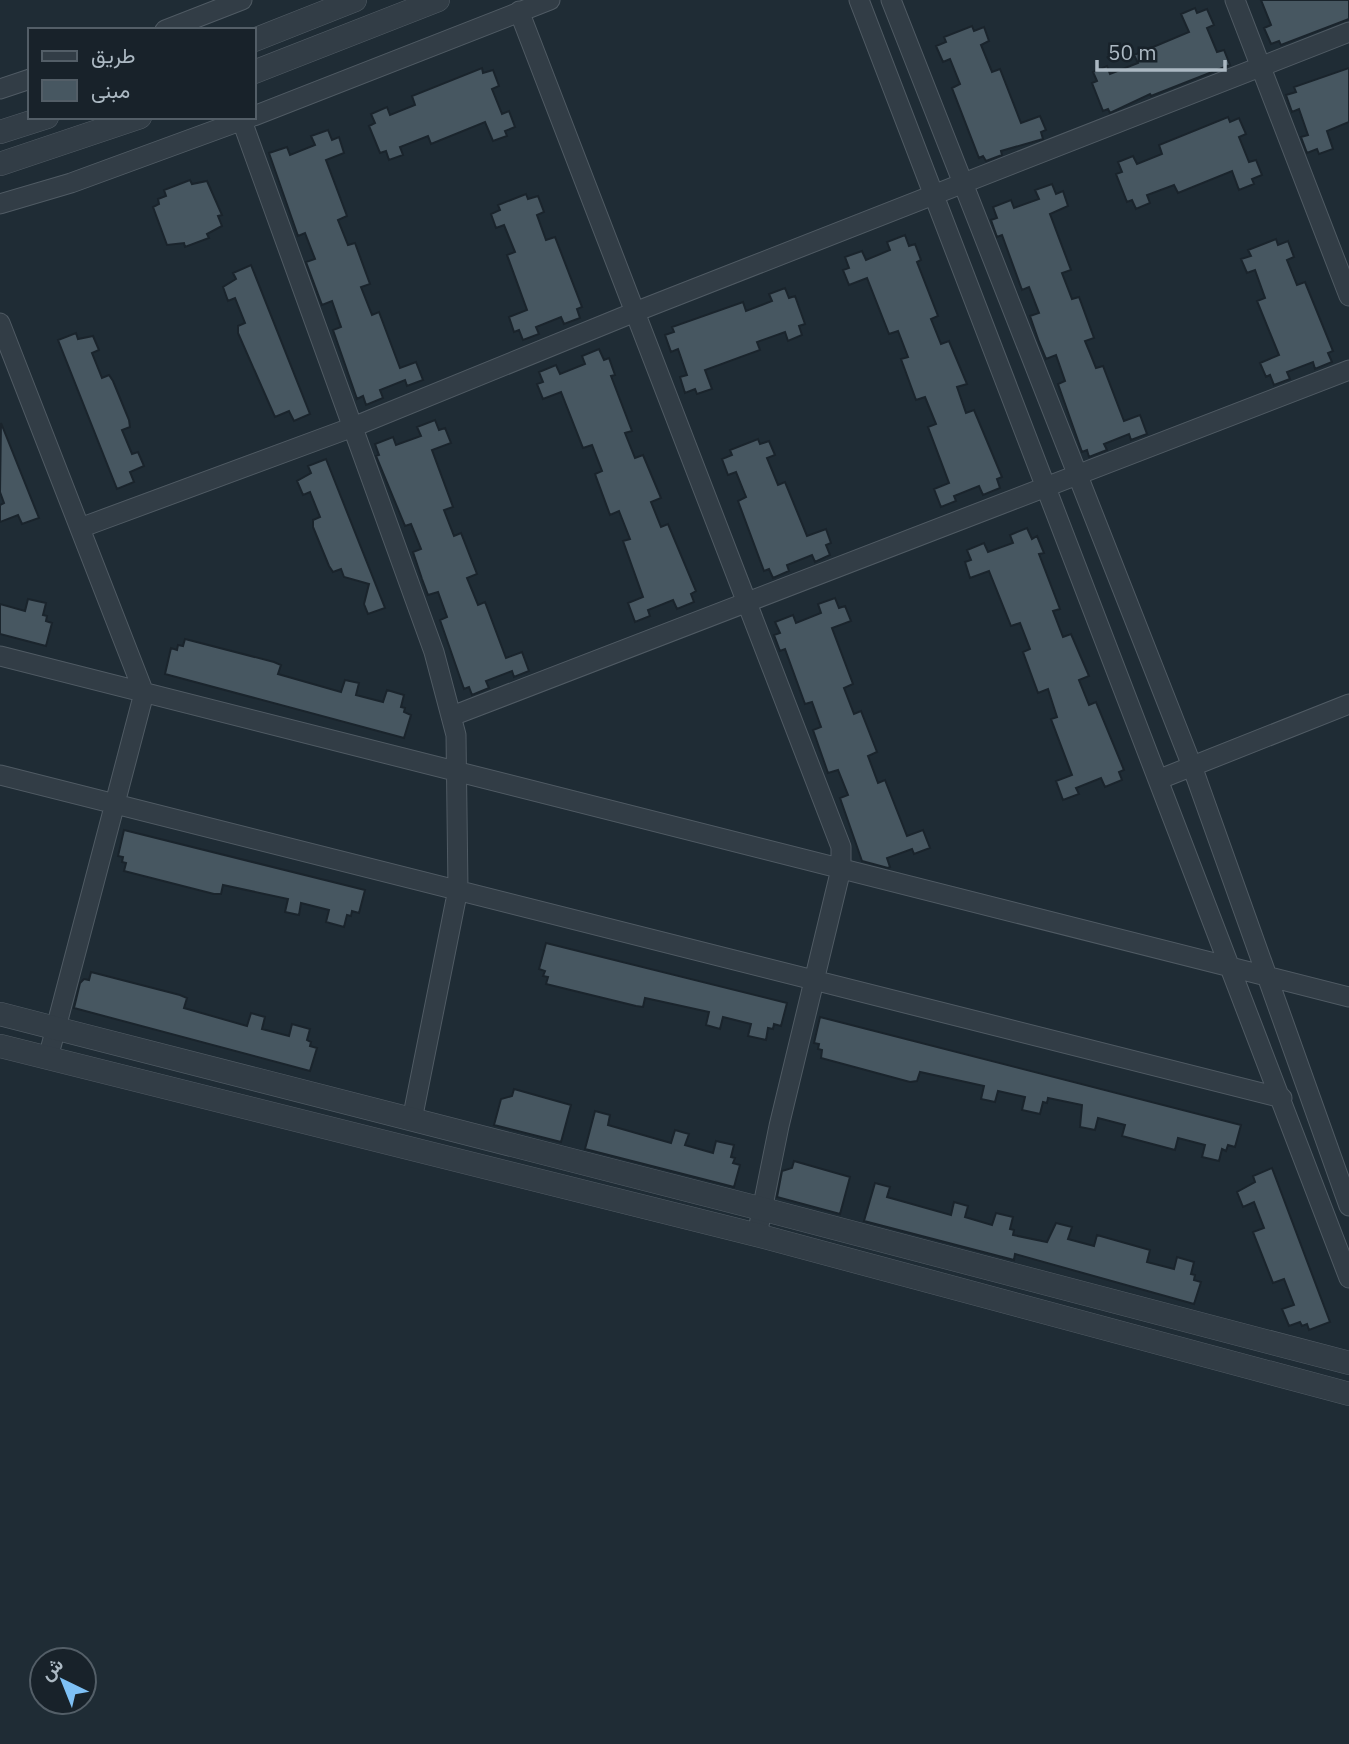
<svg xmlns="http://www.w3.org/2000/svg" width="1349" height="1744" font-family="'IBM Plex Sans',Vazirmatn,sans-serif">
<rect width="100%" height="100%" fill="#1f2c35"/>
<path fill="#475761" stroke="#1a242c" stroke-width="2" d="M1261 0H1349V19L1281 45 1279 41 1271 44 1264 28 1271 25Z
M1195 8 1197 13 1207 9 1214 25 1207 28 1217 52 1224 50 1230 65 1151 96 1150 94 1110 113 1108 109 1103 111 1092 83 1097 81 1093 72 1107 66 1110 74 1138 63 1134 55 1189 32 1181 14Z
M972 26 974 31 984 27 989 41 981 45 992 72 1000 69 1021 123 1040 116 1046 130 1041 132 1043 139 1001 151 1002 155 986 161 983 156 979 158 952 88 960 84 950 59 943 62 936 46 946 42 944 37Z
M482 68 483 73 493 70 499 86 492 89 502 114 509 111 515 127 505 131 507 136 493 141 485 122 431 144 428 136 400 147 403 155 389 160 386 151 380 153 369 126 375 123 371 114 387 107 390 115 415 105 412 96Z
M1349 68V122L1327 131 1333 149 1319 154 1317 149 1307 153 1301 137 1308 135 1299 109 1292 112 1286 95 1296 92 1294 87Z
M1228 117 1230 122 1239 118 1246 134 1239 137 1249 162 1256 160 1262 175 1252 179 1254 184 1239 190 1232 171 1178 193 1174 185 1147 195 1150 203 1136 209 1132 200 1127 202 1116 174 1122 172 1118 162 1133 156 1137 164 1162 154 1159 145Z
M328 130 332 140 339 137 344 153 326 160 347 216 338 220 348 245 355 243 370 284 361 287 372 315 379 312 400 368 416 362 423 380 407 386 405 380 380 390 383 398 366 405 363 396 357 399 333 330 341 327 332 301 322 305 306 262 315 259 305 233 298 236 269 153 287 147 290 155 315 145 311 136Z
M190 180 192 184 207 181 222 215 218 216 222 226 207 234 209 238 185 247 184 243 167 245 153 207 159 204 158 199 166 196 164 190Z
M1052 184 1056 194 1063 191 1068 206 1050 214 1071 270 1062 273 1072 299 1079 297 1094 338 1085 341 1090 353 1096 368 1103 366 1124 421 1140 415 1147 434 1131 440 1129 434 1104 444 1107 450 1089 457 1087 450 1082 452 1058 384 1065 381 1056 355 1046 359 1039 342 1030 316 1039 313 1029 287 1022 290 1002 235 997 237 991 220 997 218 993 207 1011 200 1014 208 1039 199 1035 190Z
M526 194 528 199 538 196 544 212 537 215 546 240 555 237 582 307 577 309 580 318 564 324 561 317 536 327 539 334 523 340 519 330 514 332 509 317 527 310 507 255 515 252 504 225 496 228 491 214 500 210 498 205Z
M905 235 909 246 915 244 921 260 917 262 938 316 931 319 941 344 949 341 967 384 957 387 966 413 974 410 1002 477 997 479 1000 488 983 495 979 486 954 496 956 501 941 507 934 489 949 483 928 427 936 424 925 397 916 400 901 359 908 357 898 331 889 334 867 278 849 285 843 270 849 268 845 257 862 251 866 260 890 250 887 242Z
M1276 239 1278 245 1288 241 1294 257 1287 260 1297 285 1305 282 1333 351 1328 353 1332 362 1315 369 1313 362 1287 372 1290 379 1274 385 1270 375 1266 377 1260 363 1279 355 1257 301 1265 298 1255 270 1247 273 1241 259 1251 256 1248 250Z
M251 265 310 414 294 421 289 411 275 417 238 333V326L245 323 235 298 228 301 223 287 236 279 233 273Z
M785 288 789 298 795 296 805 324 799 326 802 335 788 341 785 332 757 342 760 350 705 370 712 389 697 394 695 389 685 393 680 377 687 375 678 349 671 352 665 335 674 332 672 327 743 302 746 311 772 301 769 294Z
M76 333 78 339 93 336 99 350 92 353 102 378 109 375 113 381 129 420 130 427 122 430 132 454 138 452 144 466 130 472 134 482 117 489 58 340Z
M599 349 604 360 609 358 615 375 611 376 632 431 625 433 635 458 643 455 661 498 651 502 661 527 668 524 696 591 691 594 694 602 677 609 673 600 648 610 650 616 635 622 628 603 643 597 623 541 630 539 619 511 610 515 595 474 602 471 592 445 583 448 561 392 543 399 537 384 543 382 539 372 556 365 560 374 585 364 582 356Z
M435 420 439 430 445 428 451 443 432 450 453 507 444 510 454 536 461 533 477 574 467 578 478 605 485 602 506 658 522 652 529 671 514 677 512 671 486 681 489 688 472 695 469 687 464 689 440 620 447 617 438 592 428 595 422 579 413 552 421 549 411 524 405 526 376 456 379 455 375 444 393 437 396 445 421 436 417 427Z
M1 423 39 518 22 524 18 515 0 522V505L4 503 0 492Z
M758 439 760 444 769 441 775 455 767 458 778 485 785 482 807 536 826 529 831 543 826 545 830 555 815 562 812 555 787 565 789 571 773 578 769 569 764 571 738 501 746 497 736 472 728 475 722 459 732 455 730 450Z
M326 459 385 608 368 614 364 604 369 584 344 577 341 569 333 572 329 566 313 527V520L320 517 310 492 303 495 297 481 311 473 308 466Z
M1027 528 1032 539 1037 536 1044 553 1039 554 1060 609 1053 611 1063 637 1071 634 1089 676 1079 680 1089 705 1096 702 1124 770 1119 772 1122 780 1105 787 1101 778 1076 788 1079 794 1063 800 1056 781 1072 775 1051 719 1057 717 1048 689 1038 693 1023 652 1030 649 1020 623 1011 626 989 571 970 578 965 562 971 560 967 550 984 543 988 552 1013 543 1010 535Z
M835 598 839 608 845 606 851 621 832 628 853 684 844 688 854 714 861 711 877 752 868 756 878 783 885 780 907 836 923 830 930 848 914 854 912 849 887 858 890 867 888 868 862 861 840 798 848 795 838 770 828 773 813 730 821 727 812 702 805 704 785 649 780 651 774 635 780 633 775 622 793 615 796 623 821 613 818 604Z
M28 599 46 603 43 615 47 616 46 621 52 623 46 646 0 634V604L25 611Z
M185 639 274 662 281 665 278 674 341 692 345 680 359 683 356 695 383 702 387 690 404 695 401 707 405 708 404 712 411 715 404 738 165 674 171 648 177 650 178 645 183 646Z
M124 830 365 890 359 913 352 911 351 916 347 915 344 927 326 922 329 910 301 903 299 915 285 912 288 899 223 885 221 894H214L124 871 126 863 122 862 123 857 118 856Z
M546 943 787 1003 781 1026 774 1024 773 1029 768 1028 766 1040 748 1036 751 1024 723 1017 720 1029 706 1025 709 1012 645 998 643 1007 636 1006 546 984 548 977 543 976 545 971 539 969Z
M91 972 180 995 187 998 184 1008 247 1026 251 1013 265 1017 262 1029 289 1036 292 1024 310 1029 307 1040 311 1042 310 1046 317 1048 310 1071 74 1008 80 983 84 979 89 980Z
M820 1017 1241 1125 1235 1147 1228 1145 1226 1151 1222 1149 1219 1161 1202 1157 1205 1145 1178 1138 1175 1150 1122 1136 1125 1125 1098 1118 1095 1130 1080 1127 1082 1105 1048 1098 1047 1103 1043 1102 1040 1114 1022 1110 1025 1097 998 1091 995 1102 981 1099 984 1086 920 1072 917 1081 910 1082 821 1058 822 1050 818 1049 819 1044 814 1043Z
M514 1089 571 1105 561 1142 494 1125 501 1099 512 1096Z
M595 1111 610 1115 608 1125 671 1143 675 1130 689 1134 685 1145 713 1153 716 1141 734 1145 731 1157 735 1158 733 1163 740 1165 734 1187 585 1149Z
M794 1161 850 1177 840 1214 777 1197 782 1171 792 1168Z
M1272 1168 1330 1322 1309 1330 1307 1324 1302 1326 1300 1322 1289 1326 1282 1309 1294 1305 1284 1279 1273 1283 1253 1232 1264 1228 1254 1202 1243 1207 1237 1192 1255 1182 1253 1176Z
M875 1183 890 1187 887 1197 951 1215 954 1202 968 1206 965 1217 992 1225 996 1213 1013 1217 1010 1229 1014 1230 1013 1235 1047 1242 1056 1223 1072 1227 1068 1239 1094 1246 1097 1235 1150 1250 1147 1262 1174 1269 1177 1257 1194 1262 1191 1274 1195 1275 1194 1280 1201 1282 1194 1304 1015 1254 1014 1260 864 1221Z"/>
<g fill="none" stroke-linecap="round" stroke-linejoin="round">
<g stroke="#505b64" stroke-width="21">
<path id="minor" d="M859 0 1349 1278
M891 0 1192 766 1349 1206
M1235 0 1349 296
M519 11 841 847V869L779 1126 757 1235
M165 30 242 0
M0 89 30 79
M254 116 550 0
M242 121 434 652 456 735 458 889 412 1120
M0 204 71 183 251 117
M0 323 144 693 48 1058
M80 528 353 427 635 312 1349 32
M0 656 1349 997
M452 716 1349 370
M0 775 1282 1098
M1160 779 1349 704"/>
</g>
<g stroke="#505b64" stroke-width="24">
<path id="tertiary" d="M254 40 355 0
M254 72 438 0
M0 132 47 117
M0 164 140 117
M0 1014 766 1210 1349 1363
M0 1046 757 1235 1349 1394"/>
</g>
<use href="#minor" stroke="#323d46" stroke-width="19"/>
<use href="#tertiary" stroke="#323d46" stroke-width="23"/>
</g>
<rect x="28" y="28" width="228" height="91" fill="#18222a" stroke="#535e67" stroke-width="2"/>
<rect x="42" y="51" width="35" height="10" fill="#323d46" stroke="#535e67" stroke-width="2"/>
<text x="91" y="63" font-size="21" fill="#acb9c3">طريق</text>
<rect x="42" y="80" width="35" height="21" fill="#475761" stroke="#535e67" stroke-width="2"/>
<text x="91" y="98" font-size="21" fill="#acb9c3">مبنى</text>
<g transform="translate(63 1681) rotate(317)"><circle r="33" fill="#18222a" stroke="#535e67" stroke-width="2"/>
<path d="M0-5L12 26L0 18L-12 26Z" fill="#7ec0f5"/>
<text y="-10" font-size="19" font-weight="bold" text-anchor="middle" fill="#acb9c3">ش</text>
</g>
<path d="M1097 60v10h128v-10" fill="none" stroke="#acb9c3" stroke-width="3.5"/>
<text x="1108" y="60" font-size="21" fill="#acb9c3" stroke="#18222a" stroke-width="5" paint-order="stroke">50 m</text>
</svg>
